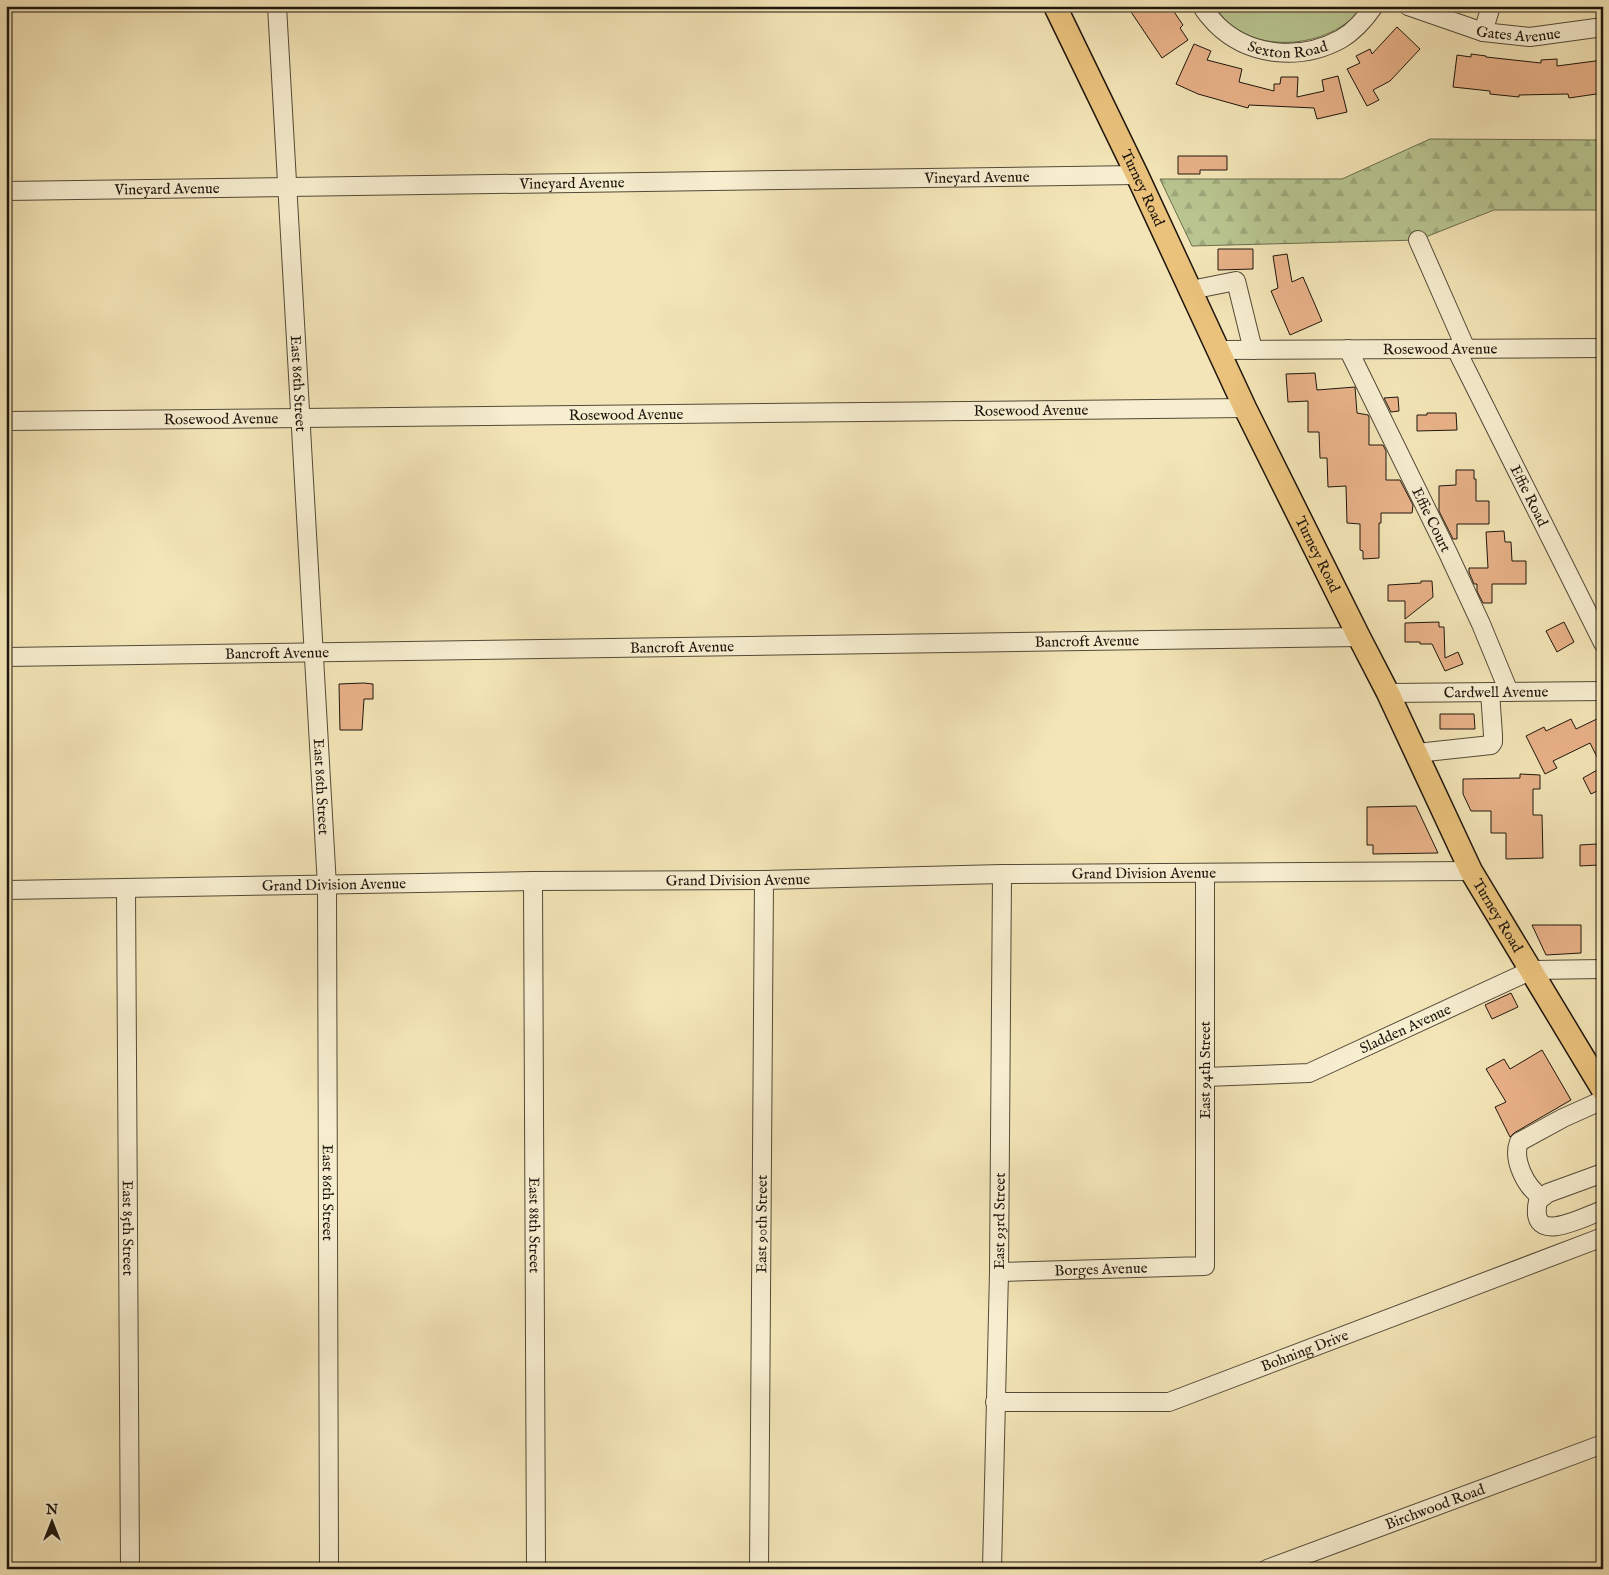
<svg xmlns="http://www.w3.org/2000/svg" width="1609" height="1575" font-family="'IM FELL English',serif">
<defs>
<pattern id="forest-firs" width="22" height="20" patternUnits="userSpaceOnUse" patternTransform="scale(1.25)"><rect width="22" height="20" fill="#b8c590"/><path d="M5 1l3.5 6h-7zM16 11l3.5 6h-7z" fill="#9ea87b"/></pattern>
</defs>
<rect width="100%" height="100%" fill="#f3e5b7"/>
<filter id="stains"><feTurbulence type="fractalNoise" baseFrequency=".004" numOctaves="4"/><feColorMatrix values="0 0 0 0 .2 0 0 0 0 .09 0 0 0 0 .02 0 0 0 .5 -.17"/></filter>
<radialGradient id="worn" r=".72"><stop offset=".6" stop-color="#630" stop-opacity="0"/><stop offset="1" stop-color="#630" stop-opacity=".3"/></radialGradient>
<path fill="#b8c590" stroke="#6b6e4e" d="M1215 6H1363C1332 51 1243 58 1215 6Z"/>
<path fill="url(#forest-firs)" stroke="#6b6e4e" d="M1430 139 1603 140V210H1494L1418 240 1192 246 1160 179H1342Z"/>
<path fill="#e9b289" stroke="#1e160d" d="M1127 6H1170L1183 25 1180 28 1188 40 1162 58Z
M1397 27 1420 49 1390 81 1373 90 1379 100 1367 106 1347 69 1360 63 1356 56 1370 49 1372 54Z
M1194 44 1211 51 1207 60 1242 69 1239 82 1274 91V84H1280L1281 77H1298L1297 97 1324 91 1322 80 1338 76 1347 112 1317 119 1314 108 1249 105 1248 108 1198 94 1176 84Z
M1471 54 1486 56V57L1541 63V60L1557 59V66L1603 60V93L1569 98 1568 94 1519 95V97L1490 94V91L1453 87 1457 55 1471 57Z
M1178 156H1227V170H1200V174H1178Z
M1218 249H1253V269L1218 270Z
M1287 254 1292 282 1303 277 1322 321 1290 335 1271 291 1278 288 1273 256Z
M1315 373 1317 390 1355 387 1357 413 1368 415 1369 417V445H1383L1386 451V480H1400L1413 505 1412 513H1381V523H1379V558L1363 559V551L1360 550V524L1347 523 1346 486 1328 487 1327 458H1320L1319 432H1308V401L1288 402 1286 374Z
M1398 397 1399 411 1391 412 1384 398Z
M1427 413H1456L1457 430 1417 431V415H1427Z
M1456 470H1474V479H1476V501H1489V524H1457V539H1453L1439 511V486L1456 485Z
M1504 531 1505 542H1511L1512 561H1526V584H1492V603H1483L1477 591V584H1474L1469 572V568H1488L1486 532Z
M1421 581H1432L1433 597 1405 619V601H1388V585L1421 583Z
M1439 622V627H1444L1445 658 1458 652 1463 664 1445 671 1432 644H1420V642H1405V623Z
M1564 622 1574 642 1557 652 1546 631Z
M364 683 373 684V699H364L362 730H340L339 684Z
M1440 714H1474L1475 729H1440Z
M1599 718 1603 724V769L1590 743 1553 761 1557 768 1545 774 1526 736 1544 727 1546 731 1571 719 1576 729Z
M1599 769 1603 777V788L1591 794 1583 778Z
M1520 774 1540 775V789H1533V815H1542L1543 858 1506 859V833H1491V811H1471L1463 794V779L1520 778Z
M1416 806 1438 853 1373 854V845H1367V807Z
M1597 844 1598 865 1580 866V845Z
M1532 925H1581V953L1546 955Z
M1511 993 1518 1007 1492 1019 1485 1005Z
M1542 1050 1571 1100 1514 1133 1510 1137 1495 1107 1506 1102 1486 1069 1504 1059 1510 1069Z"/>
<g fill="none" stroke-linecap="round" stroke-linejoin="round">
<g stroke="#534a38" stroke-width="20">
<g id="minor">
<path id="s1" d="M277 6 327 886 329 1569"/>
<path id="s2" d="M1202 6C1206 14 1211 18 1216 24 1249 57 1301 61 1341 39 1355 31 1365 19 1374 6"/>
<path id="s3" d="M1408 6 1483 32 1530 37 1603 27"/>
<path d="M1483 32 1491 6"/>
<path id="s4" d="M6 191 1137 175"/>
<path d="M1418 240 1466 349"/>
<path d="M1191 290 1236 281 1253 350"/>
<path id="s5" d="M1348 349 1448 553 1481 624 1509 692"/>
<path id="s6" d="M1456 349 1603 643"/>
<path id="s7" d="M1219 350 1603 348"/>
<path id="s8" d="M6 421 1245 408"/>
<path id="s9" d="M6 657 1359 637"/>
<path id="s10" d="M1388 693 1603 691"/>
<path d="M1417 753 1491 745 1493 742V735L1490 692"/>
<path id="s11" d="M533 881 536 1569"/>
<path id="s12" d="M126 888 130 1569"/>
<path id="s13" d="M6 890 533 881 764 880 1002 874 1471 871"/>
<path id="s14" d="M1205 1077 1309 1073 1532 970 1603 969"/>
<path d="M1603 1173 1548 1193 1538 1201C1528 1248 1583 1217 1603 1210"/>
<path d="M1541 1197C1526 1187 1512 1160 1519 1142L1563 1118 1603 1100"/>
<path id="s15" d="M999 1272 1205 1266V874"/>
<path id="s16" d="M995 1402H1169L1603 1237"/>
<path id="s17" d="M759 1569 764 880"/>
<path id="s18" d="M992 1569 999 1272 1002 874"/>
<path id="s19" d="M1267 1569 1603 1444"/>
</g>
</g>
<g stroke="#1e160d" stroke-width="25">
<g id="major">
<path id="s20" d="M1055 6 1137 175 1245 408 1359 637 1388 693 1471 871 1603 1090"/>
</g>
</g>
<path stroke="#1e160d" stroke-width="2.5" stroke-dasharray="1 2.5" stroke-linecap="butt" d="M1247 6 1256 9 1270 6"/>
<use href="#minor" stroke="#f7eed0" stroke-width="18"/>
<use href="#major" stroke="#eac27c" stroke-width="22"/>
</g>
<g text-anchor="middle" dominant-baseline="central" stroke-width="4.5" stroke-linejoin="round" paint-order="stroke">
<g font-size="15" fill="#1e160d" stroke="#f7eed0">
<text stroke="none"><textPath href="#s3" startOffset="115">Gates Avenue</textPath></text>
<text stroke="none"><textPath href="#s2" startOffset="102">Sexton Road</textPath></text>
<text stroke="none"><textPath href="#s4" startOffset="971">Vineyard Avenue</textPath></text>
<text stroke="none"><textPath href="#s4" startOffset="566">Vineyard Avenue</textPath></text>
<text stroke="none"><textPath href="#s4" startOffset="161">Vineyard Avenue</textPath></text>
<text stroke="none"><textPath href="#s20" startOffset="202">Turney Road</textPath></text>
<text stroke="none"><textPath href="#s7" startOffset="221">Rosewood Avenue</textPath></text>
<text stroke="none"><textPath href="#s1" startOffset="378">East 86th Street</textPath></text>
<text stroke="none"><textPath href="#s8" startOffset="1025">Rosewood Avenue</textPath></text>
<text stroke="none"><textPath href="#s8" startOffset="620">Rosewood Avenue</textPath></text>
<text stroke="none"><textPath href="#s8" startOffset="215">Rosewood Avenue</textPath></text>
<text stroke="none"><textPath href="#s6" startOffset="164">Effie Road</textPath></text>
<text stroke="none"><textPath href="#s5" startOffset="190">Effie Court</textPath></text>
<text stroke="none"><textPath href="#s20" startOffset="608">Turney Road</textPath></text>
<text stroke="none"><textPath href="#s9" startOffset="1081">Bancroft Avenue</textPath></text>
<text stroke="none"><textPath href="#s9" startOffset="676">Bancroft Avenue</textPath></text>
<text stroke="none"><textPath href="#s9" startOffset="271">Bancroft Avenue</textPath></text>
<text stroke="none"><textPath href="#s10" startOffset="108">Cardwell Avenue</textPath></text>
<text stroke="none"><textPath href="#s1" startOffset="782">East 86th Street</textPath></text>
<text stroke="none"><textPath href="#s13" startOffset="1138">Grand Division Avenue</textPath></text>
<text stroke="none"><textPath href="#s13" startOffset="732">Grand Division Avenue</textPath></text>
<text stroke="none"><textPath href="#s13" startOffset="328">Grand Division Avenue</textPath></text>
<text stroke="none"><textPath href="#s20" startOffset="1012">Turney Road</textPath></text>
<text stroke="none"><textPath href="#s14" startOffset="210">Sladden Avenue</textPath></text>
<text transform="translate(1205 1070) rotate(-90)">East 94th Street</text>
<text stroke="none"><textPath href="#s1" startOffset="1188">East 86th Street</textPath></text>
<text stroke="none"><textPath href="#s18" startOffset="348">East 93rd Street</textPath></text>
<text stroke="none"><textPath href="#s11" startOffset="344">East 88th Street</textPath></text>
<text stroke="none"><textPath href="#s17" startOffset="345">East 90th Street</textPath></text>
<text stroke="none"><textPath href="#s12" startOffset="340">East 85th Street</textPath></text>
<text stroke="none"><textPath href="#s15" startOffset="102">Borges Avenue</textPath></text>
<text stroke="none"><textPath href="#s16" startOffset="319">Bohning Drive</textPath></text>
<text stroke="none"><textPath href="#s19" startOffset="179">Birchwood Road</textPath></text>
</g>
</g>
<rect width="1609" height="1575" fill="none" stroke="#f3e5b7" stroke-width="25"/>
<rect x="8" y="8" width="1594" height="1560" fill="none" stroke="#1e160d" stroke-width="2.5"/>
<rect x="12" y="12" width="1584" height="1550" fill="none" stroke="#1e160d"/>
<g transform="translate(52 1522)" stroke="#f7eed0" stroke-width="4" paint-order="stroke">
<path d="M0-4L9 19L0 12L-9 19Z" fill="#1e160d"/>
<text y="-8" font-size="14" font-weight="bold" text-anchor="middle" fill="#1e160d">N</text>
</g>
<rect width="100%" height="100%" filter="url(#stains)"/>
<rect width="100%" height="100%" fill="url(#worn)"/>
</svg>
